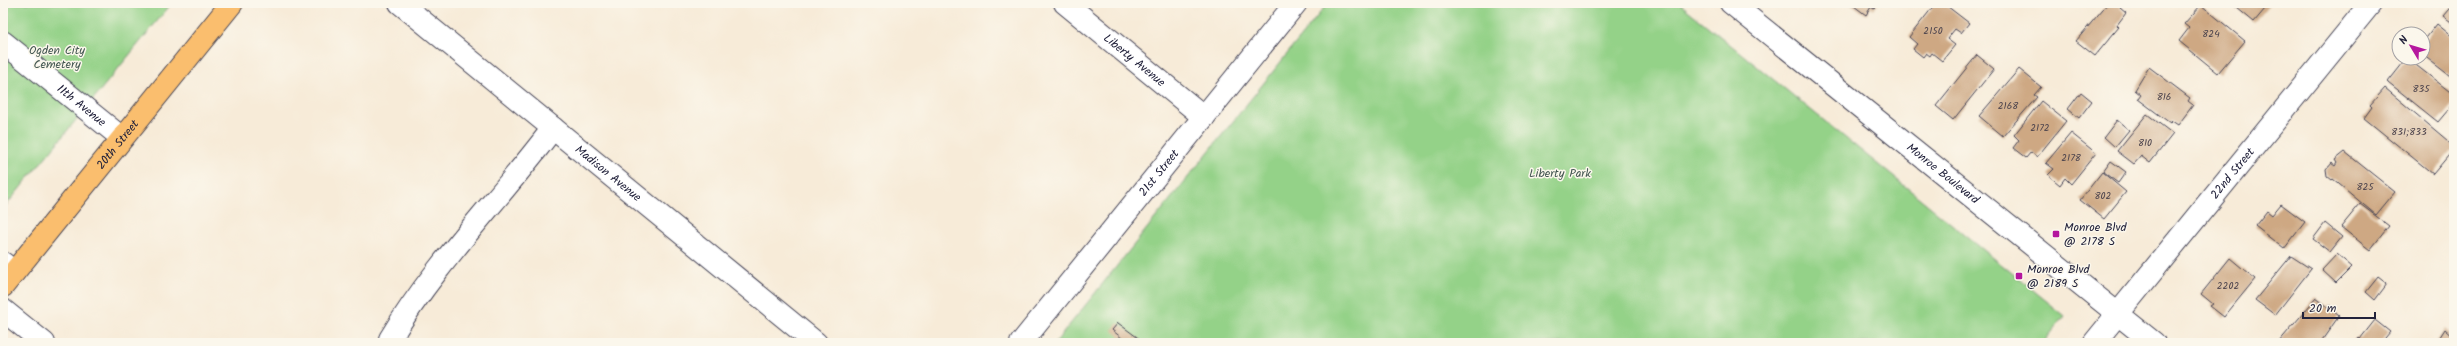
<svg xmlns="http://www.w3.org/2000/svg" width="2457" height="346" font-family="Kalam,sans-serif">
<rect width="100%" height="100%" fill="#fbf7ec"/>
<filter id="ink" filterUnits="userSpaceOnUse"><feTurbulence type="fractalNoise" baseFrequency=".025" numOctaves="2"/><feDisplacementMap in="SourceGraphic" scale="8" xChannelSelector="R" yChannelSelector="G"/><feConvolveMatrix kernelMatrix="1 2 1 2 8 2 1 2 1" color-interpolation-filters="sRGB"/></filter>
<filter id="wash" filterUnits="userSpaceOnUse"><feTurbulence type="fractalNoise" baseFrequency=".012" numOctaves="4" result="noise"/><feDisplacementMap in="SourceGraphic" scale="16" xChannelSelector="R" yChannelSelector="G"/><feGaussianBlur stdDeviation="0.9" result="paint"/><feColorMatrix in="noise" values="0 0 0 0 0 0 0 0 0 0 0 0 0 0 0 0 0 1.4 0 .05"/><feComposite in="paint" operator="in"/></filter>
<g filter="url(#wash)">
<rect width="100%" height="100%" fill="#f7ebd8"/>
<path fill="#94d288" stroke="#5b7a62" d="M3 3H172L3 209Z
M1328 3H1679L2065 316 2043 343H1055Z"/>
<g id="blocks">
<path fill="#cea883" d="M1850 3H1878L1874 9 1871 7 1866 15Z
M1936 3H1943L1969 23 1961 33 1955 29 1947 39 1955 45 1942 61 1932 53 1930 56 1926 53 1923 57 1913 49 1917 44 1909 37Z
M2108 3H2125L2120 8 2126 13 2117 25 2119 27 2095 56 2076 41Z
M2231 3H2270L2254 22Z
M2454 3V24L2443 16Z
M2201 5 2245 41 2218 73 2179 41 2189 28 2184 24Z
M2437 24 2454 38V79L2423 55V42Z
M1977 55 1994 69 1953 120 1936 106Z
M2407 58 2454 95V103L2438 122 2388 82Z
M2149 67 2190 98 2188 101 2193 105 2178 125 2172 121 2170 123 2138 99 2141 95 2135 90Z
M2019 69 2041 87 2034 95 2037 97 2003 136 1979 116Z
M2385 88 2454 146V149L2433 174 2364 118 2372 107 2370 105Z
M2081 92 2092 101 2079 118 2068 109Z
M2041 101 2066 121 2037 157 2031 152 2026 158 2013 148 2019 140 2014 135Z
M2147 114 2173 134 2150 163 2141 156 2134 164 2117 151Z
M2117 120 2129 130 2115 147 2104 137Z
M2071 133 2096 153 2071 184 2065 178 2060 185 2048 175 2054 169 2046 163Z
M2345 152 2395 192 2376 215 2333 179 2332 180 2327 176 2326 169 2331 163 2335 166 2337 163 2335 160Z
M2111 161 2126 172 2118 183 2103 172Z
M2102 172 2126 192 2104 219 2080 200Z
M2281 204 2305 222 2284 249 2255 226 2267 211 2272 215Z
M2360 204 2389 226 2370 250 2341 227Z
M2325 223 2342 237 2330 252 2313 239Z
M2337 254 2352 267 2336 283 2322 270Z
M2291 256 2311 269 2275 315 2255 300Z
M2230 258 2255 279 2224 317 2210 306 2213 304 2201 294Z
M2378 277 2387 284 2375 300 2366 292Z
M2316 298 2328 307 2330 305 2334 308 2332 310 2339 316 2320 343H2278Z
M2375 320 2390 332 2381 343H2353L2358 337 2360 339Z
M1118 323 1141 340 1139 343H1128L1112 330Z
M2445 329 2454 337V342L2436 343Z"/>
</g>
</g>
<g filter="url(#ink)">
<use href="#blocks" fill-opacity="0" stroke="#424053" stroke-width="1"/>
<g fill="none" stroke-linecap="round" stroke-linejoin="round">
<g stroke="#424053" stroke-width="24">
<g id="minor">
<path id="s1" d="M400 3 816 343"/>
<path id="s2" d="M1065 3 1204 117"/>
<path id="s3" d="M1731 3 2154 343"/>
<path id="s4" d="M3 42 122 138"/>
<path d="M3 263 14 272"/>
<path d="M3 310 44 343"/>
<path d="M390 343V339C436 262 500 199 553 128"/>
<path id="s5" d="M1021 343 1296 3"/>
<path id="s6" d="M2094 343 2371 3"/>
</g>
</g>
<g stroke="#424053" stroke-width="24">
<g id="major">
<path id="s7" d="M3 286 232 3"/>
</g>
</g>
<use href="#minor" stroke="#fff" stroke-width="22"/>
<use href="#major" stroke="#fabe6e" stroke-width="22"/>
</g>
</g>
<g fill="#b5179e" stroke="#fbf7ec" stroke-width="1.5">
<rect x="2052" y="230" width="8" height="8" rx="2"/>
<rect x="2015" y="272" width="8" height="8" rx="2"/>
</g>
<g text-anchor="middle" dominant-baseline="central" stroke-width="3" stroke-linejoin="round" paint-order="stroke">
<g font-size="10" fill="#4d444d">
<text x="1933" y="31">2150</text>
<text x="2211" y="34">824</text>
<text x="2421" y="89">835</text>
<text x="2164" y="97">816</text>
<text x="2008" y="106">2168</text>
<text x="2040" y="128">2172</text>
<text x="2409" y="132">831;833</text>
<text x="2145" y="143">810</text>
<text x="2071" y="158">2178</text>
<text x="2365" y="187">825</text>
<text x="2103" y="196">802</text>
<text x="2228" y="286">2202</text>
</g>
<g font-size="12" fill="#445752" stroke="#fbf7ec">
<text x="57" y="50">Ogden City<tspan x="57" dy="14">Cemetery</tspan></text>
<text x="1560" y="173">Liberty Park</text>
</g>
<g font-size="12" fill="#22223b" stroke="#fbf7ec">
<text stroke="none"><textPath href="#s2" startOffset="90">Liberty Avenue</textPath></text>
<text stroke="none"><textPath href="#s4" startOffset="101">11th Avenue</textPath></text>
<text stroke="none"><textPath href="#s7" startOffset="182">20th Street</textPath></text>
<text stroke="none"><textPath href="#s1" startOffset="269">Madison Avenue</textPath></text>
<text stroke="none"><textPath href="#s5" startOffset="219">21st Street</textPath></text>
<text stroke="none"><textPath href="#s3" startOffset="272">Monroe Boulevard</textPath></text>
<text stroke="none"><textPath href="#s6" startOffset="219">22nd Street</textPath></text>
</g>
<g font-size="12" fill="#22223b" stroke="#fbf7ec" text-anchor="start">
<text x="2064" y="227">Monroe Blvd<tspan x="2064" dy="14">@ 2178 S</tspan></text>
<text x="2027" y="269">Monroe Blvd<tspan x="2027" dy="14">@ 2189 S</tspan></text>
</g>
</g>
<rect width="2457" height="346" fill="none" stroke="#fbf7ec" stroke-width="16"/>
<g transform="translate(2411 46) rotate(308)"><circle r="19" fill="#fbf7ec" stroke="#a4a2a5"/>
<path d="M0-3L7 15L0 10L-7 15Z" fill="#b5179e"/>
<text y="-6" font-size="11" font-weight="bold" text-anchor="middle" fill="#22223b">N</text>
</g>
<path d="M2303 312v6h72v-6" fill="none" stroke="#22223b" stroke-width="2"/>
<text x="2309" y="312" font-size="12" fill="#22223b" stroke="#fbf7ec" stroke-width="3" paint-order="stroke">20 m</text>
</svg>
